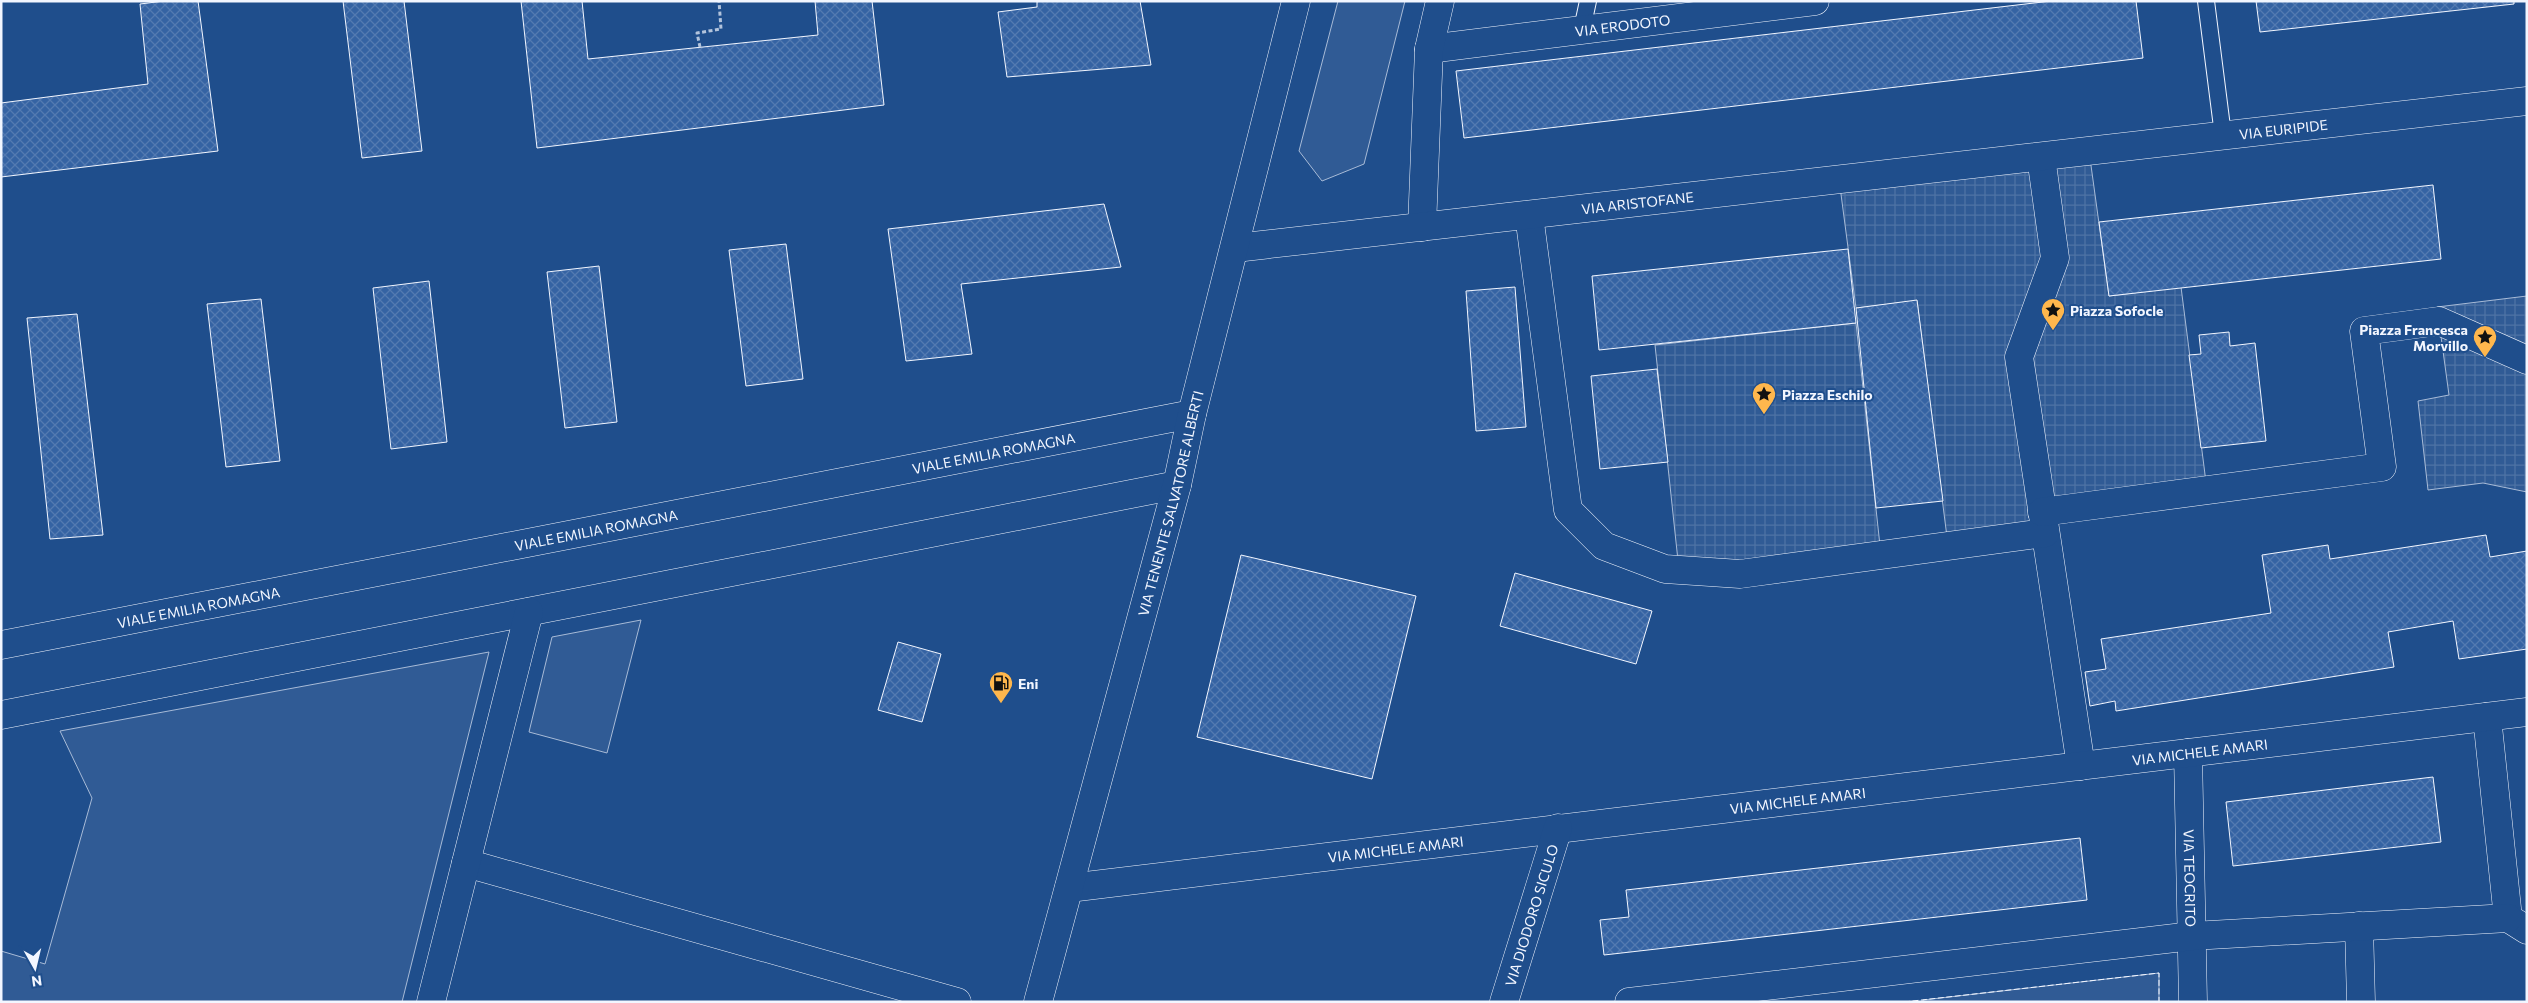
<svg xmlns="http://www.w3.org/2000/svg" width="2528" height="1003" font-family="Commissioner,sans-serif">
<defs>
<pattern id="plaza-grid" width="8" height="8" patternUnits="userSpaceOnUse" patternTransform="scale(1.25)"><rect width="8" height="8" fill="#305b95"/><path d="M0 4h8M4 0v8" fill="none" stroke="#4e73a5"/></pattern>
<pattern id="building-cross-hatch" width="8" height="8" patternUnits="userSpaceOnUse" patternTransform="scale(1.25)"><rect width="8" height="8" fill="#3563a3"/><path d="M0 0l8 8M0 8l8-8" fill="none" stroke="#537ab1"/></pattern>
</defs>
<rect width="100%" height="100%" fill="#1f4e8c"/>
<path fill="#305b95" stroke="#a8bbd7" d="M1338 1H1405L1364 164 1322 181 1299 151Z
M641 620 607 753 529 732 552 637Z
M489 652 402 1002H1V951L45 964 92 798 60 731Z
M2159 973V1002H1923V1000Z"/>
<path fill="url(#plaza-grid)" stroke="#a8bbd7" d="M2089 151 2109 296 2181 287 2207 490 2043 512 2045 533 1948 545 1917 301 1856 308 1839 179Z
M2527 296V492L2483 483 2428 490 2418 401 2449 395 2437 307Z
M1856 323 1881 555 1679 570 1655 345Z"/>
<path fill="url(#building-cross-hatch)" stroke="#f2f6ff" d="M164 1H198L218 151 1 177V103L148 84 140 4Z
M343 1H404L422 151 362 158Z
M521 1H582L588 59 818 35 815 1H872L884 105 537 148Z
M1037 1H1140L1151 65 1007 77 998 12 1037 7Z
M2051 1H2136L2143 58 1464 138 1456 71Z
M2256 1H2514V4L2260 32Z
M2433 185 2441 259 2109 296 2099 222Z
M1104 204 1121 267 961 284 972 354 906 361 888 229Z
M786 244 803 379 746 386 729 250Z
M1848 249 1856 323 1599 350 1592 276Z
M599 266 617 422 565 428 547 272Z
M429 281 447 442 391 449 373 288Z
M1515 287 1526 427 1476 431 1466 291Z
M261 299 280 461 226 467 207 304Z
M1917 300 1943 501 1876 508 1856 308Z
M77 314 103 535 50 539 27 318Z
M2229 332 2230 346 2255 343 2266 441 2201 448 2189 355 2201 354 2199 335Z
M1657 369 1668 462 1600 469 1591 376Z
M2486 535 2490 557 2527 551V649L2459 659 2453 621 2388 632 2394 667 2116 711 2115 701 2090 706 2085 672 2106 669 2101 639 2271 613 2262 555 2328 545 2330 559Z
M1241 555 1416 596 1372 779 1197 737Z
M1515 573 1652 611 1636 664 1500 626Z
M898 642 941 654 922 722 878 710Z
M2433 777 2441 842 2233 866 2226 802Z
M2080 838 2087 900 1604 955 1600 920 1629 917 1626 890Z"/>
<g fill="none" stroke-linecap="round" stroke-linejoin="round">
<g stroke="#f2f6ff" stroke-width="18">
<path id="lane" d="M2206 1 2223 135
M1582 29 1588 1"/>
</g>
<g stroke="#f2f6ff" stroke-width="29">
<g id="street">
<path id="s1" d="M1429 49 1815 1"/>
<path d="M2041 157 2055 258 2019 357 2081 766"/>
<path d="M1529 215 1568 510 1604 546 1665 569 1740 574 2045 533"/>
<path d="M1422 227 1429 49 1440 1"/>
<path id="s2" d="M1235 248 2527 101"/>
<path d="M2042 512 2382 467 2364 331 2439 321 2527 360"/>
<path id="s3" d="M1 645 1192 414"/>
<path d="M1 715 1177 485"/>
<path d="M2487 717 2508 918 2527 930"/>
<path id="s4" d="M2188 753 2193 1002"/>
<path d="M466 863 957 1002"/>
<path id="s5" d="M1069 888 2527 712"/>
<path d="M2359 926 2361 1002"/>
<path d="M431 1002 529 612"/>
<path id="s6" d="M1038 1002 1177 485 1192 414 1296 1"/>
<path id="s7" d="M1504 1002 1558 828"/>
<path d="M1629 1002 2192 936 2508 918"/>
</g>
</g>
<path stroke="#b3c4dc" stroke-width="3" stroke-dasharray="4 2.5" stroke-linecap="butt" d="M700 47 697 33 721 29 719 1"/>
<use href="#lane" stroke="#1f4e8c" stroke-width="16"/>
<use href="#street" stroke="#1f4e8c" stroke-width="28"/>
<path stroke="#f2f6ff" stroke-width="1" stroke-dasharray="6 2.5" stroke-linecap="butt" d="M1904 1002 2159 973V1002"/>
</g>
<defs>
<g id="sight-pin" transform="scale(1.25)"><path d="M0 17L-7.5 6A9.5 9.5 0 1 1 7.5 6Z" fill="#ffb74d" stroke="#1f4e8c"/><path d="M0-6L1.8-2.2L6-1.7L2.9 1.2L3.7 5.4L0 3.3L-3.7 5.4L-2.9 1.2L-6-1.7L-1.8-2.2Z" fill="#111"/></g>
<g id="fuel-pin" transform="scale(1.25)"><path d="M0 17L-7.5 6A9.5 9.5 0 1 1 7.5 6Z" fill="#ffb74d" stroke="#1f4e8c"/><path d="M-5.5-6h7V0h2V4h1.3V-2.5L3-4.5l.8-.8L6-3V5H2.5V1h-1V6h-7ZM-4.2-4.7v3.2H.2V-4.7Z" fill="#111"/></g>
</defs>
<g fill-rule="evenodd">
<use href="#sight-pin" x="2053" y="310"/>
<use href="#sight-pin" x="2485" y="337"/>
<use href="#sight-pin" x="1764" y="394"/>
<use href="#fuel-pin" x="1001" y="683"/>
</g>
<g text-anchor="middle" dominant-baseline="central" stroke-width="4" stroke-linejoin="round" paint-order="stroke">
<g font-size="14" fill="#f2f6ff" stroke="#1f4e8c">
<text stroke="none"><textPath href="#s1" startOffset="195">VIA ERODOTO</textPath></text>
<text stroke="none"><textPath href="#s2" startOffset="1055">VIA EURIPIDE</textPath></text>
<text stroke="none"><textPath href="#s2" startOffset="405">VIA ARISTOFANE</textPath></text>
<text stroke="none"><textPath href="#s3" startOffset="1011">VIALE EMILIA ROMAGNA</textPath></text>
<text stroke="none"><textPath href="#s6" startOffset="516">VIA TENENTE SALVATORE ALBERTI</textPath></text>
<text stroke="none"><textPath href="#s3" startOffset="606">VIALE EMILIA ROMAGNA</textPath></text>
<text stroke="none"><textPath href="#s3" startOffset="201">VIALE EMILIA ROMAGNA</textPath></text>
<text stroke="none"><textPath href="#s5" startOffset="1139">VIA MICHELE AMARI</textPath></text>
<text stroke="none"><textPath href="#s5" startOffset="734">VIA MICHELE AMARI</textPath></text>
<text stroke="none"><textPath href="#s5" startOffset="329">VIA MICHELE AMARI</textPath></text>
<text stroke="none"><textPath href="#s4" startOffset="125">VIA TEOCRITO</textPath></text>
<text stroke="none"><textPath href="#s7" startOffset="91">VIA DIODORO SICULO</textPath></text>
</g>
<g font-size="14" font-weight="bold" fill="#f2f6ff" stroke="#1f4e8c" text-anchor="start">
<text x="2070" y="310">Piazza Sofocle</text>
<text x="2468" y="329" text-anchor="end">Piazza Francesca<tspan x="2468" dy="16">Morvillo</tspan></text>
<text x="1782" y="394">Piazza Eschilo</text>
<text x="1018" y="683">Eni</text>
</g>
</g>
<rect width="2528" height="1003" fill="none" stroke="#f2f6ff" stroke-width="5"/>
<g transform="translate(35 968) rotate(172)" stroke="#1f4e8c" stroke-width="4" paint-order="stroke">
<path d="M0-4L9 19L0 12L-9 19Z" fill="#f2f6ff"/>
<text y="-8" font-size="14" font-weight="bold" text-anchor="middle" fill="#f2f6ff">N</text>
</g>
</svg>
